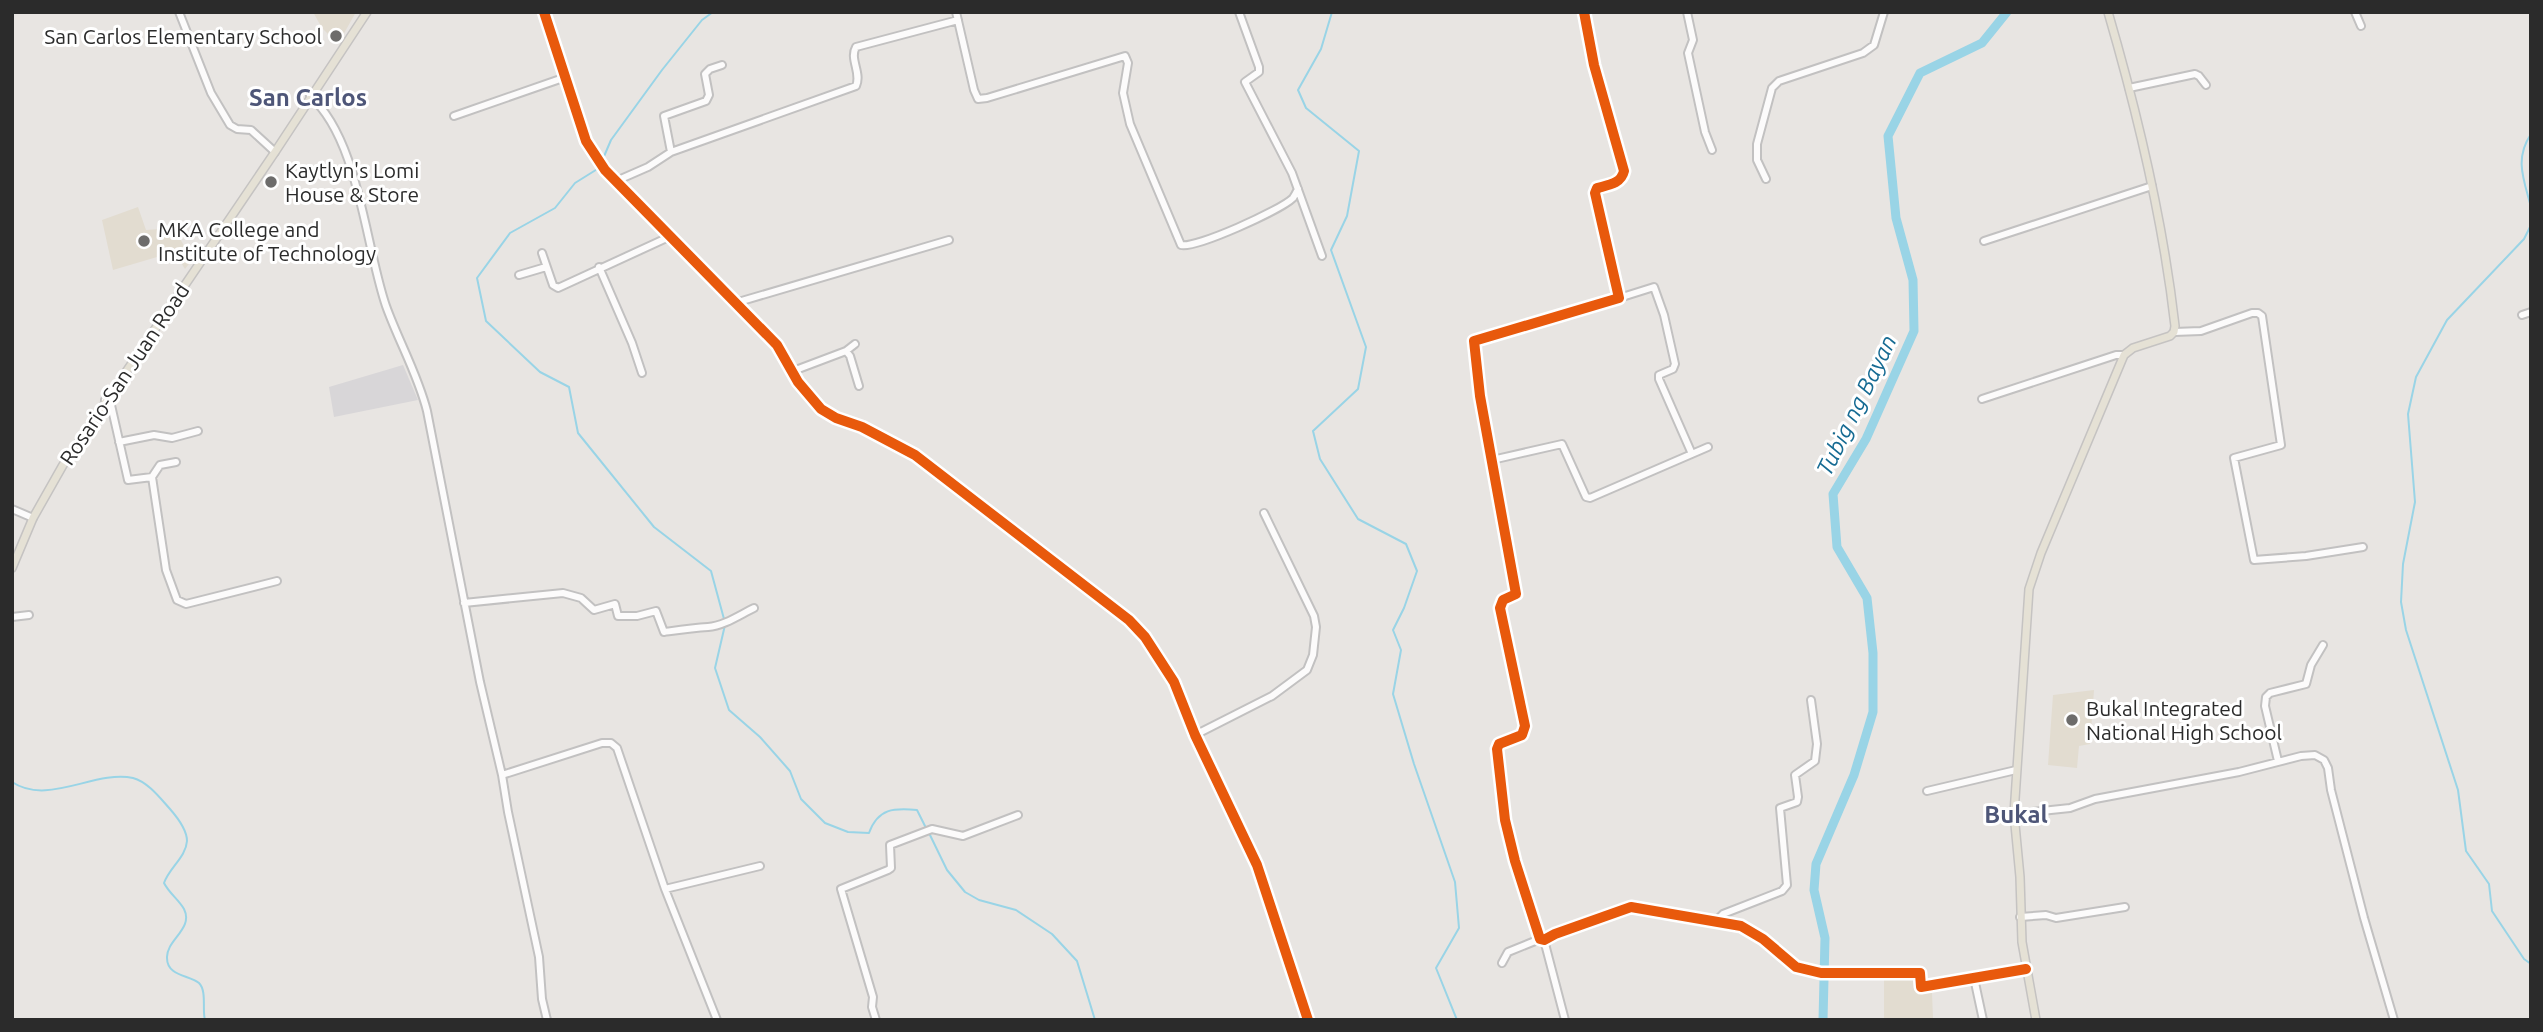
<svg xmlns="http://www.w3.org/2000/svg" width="2543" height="1032" font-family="Ubuntu,sans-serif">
<rect width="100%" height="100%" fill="#e8e5e2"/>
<path fill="#d8d6d8" d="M403 365 418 400 334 417 329 387Z"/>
<path fill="#e2dcd0" d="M313 12H356L338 44 322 28Z
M138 207 146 230 174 228 192 260 185 269 174 252 113 270 102 220Z
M2094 690 2090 744 2079 746 2077 768 2048 765 2053 695Z
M1918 975 1919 993H1932L1933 1018 1884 1020V977Z"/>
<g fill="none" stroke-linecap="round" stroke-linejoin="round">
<path stroke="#99d4e6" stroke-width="2" d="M1332 12 1321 49 1298 90 1306 108 1359 151 1347 216 1331 250 1366 347 1358 389 1313 431 1320 459 1358 519 1406 544 1417 571 1404 608 1393 630 1401 650 1393 694 1414 764 1455 882 1459 928 1436 968 1457 1020
M2531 134C2514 159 2524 180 2531 207
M602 161 611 140 662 70 702 20 713 12
M599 168 575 183 555 208 510 233 477 278 486 321 540 372 569 387 578 433 654 527 711 571 724 619
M2531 215 2530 227 2524 239 2447 320 2416 377 2408 414 2415 502 2403 564 2401 602 2406 630 2458 790 2466 851 2489 884 2492 911 2524 959 2531 964
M725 625 715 668 729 710 760 737 790 771 801 799 825 823 848 832 869 833C878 808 894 808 917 810L926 828
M12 782C48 806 94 770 133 778 148 782 160 798 170 809 177 817 187 830 187 841 186 857 169 868 164 883 169 893 179 900 184 909 194 929 166 940 167 958 167 976 189 975 199 983 207 991 202 1010 205 1020
M929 833 947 870 965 892 979 900 1016 910 1052 934 1077 961 1095 1020"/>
<path stroke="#99d4e6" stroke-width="9" d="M1823 1020 1825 938 1814 890 1816 864 1854 775 1873 712V653L1867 598 1837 547 1833 494 1866 439 1914 331 1913 280 1896 218 1888 136 1920 73 1982 43 2007 12"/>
<g stroke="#c2c1c1" stroke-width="10">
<path id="minor" d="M179 12 211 93 230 125 237 129 251 130 275 152
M544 12 586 141 605 170 777 345 798 382 821 409 836 418 862 427 915 455 1129 620 1145 637 1174 682 1195 735 1257 865 1308 1020
M956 12 974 90 978 99 987 98 1125 56 1128 63 1123 93 1130 124 1181 245C1195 249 1281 210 1293 198 1295 195 1296 193 1298 189
M1239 12 1259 67V72L1245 82 1292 173 1322 256
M1584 12 1594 65 1624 171C1621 184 1608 185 1597 188L1595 193 1619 298 1474 341 1480 396 1516 594 1503 600 1500 608 1525 726 1522 735 1499 744 1497 749 1505 820 1515 861 1540 939 1544 940 1555 934 1631 907 1741 926 1763 939 1796 967 1821 973H1920L1921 987 2026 969
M1687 12 1693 40 1688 53 1705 132 1712 150
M2355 12 2361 26
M2129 88 2195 74 2199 76 2206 85
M310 96C359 139 365 245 386 306 399 342 418 375 427 411L480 682 502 775 508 812 539 957 542 999 547 1020
M454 116 566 77
M671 152 664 116 706 101 709 95 705 74 710 69 722 65
M1766 179 1757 160V144L1772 88 1779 81 1863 53 1874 45 1884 12
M616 181 648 167 671 152 856 86C862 73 849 59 856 47L958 20
M1984 241 2152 186
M542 253 553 285 558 288 671 236
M599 267 632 343 642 373
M519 275 546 267
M1619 298 1654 287 1664 315 1675 364 1673 369 1659 375V379L1692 454
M735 303 949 240
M2522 315 2531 312
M2174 332 2201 331 2252 313H2258L2262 316 2281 445 2234 458 2254 560 2306 556 2363 547
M846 351 850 356 859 386
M793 371 846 351 855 344
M1982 399 2116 355H2124
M105 400 111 405 128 480 152 477 160 465 176 462
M119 442 154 435 172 438 198 431
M1492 460 1562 444 1586 497 1590 498 1708 447
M152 477 166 570 177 600 186 604 277 581
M12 509 33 518
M464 603 563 593 581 598 594 610 615 604 618 616H637L656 611 664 632C679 630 693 628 708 627 724 626 741 614 754 608
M12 617 29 615
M1195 735 1272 696 1307 670 1313 655 1316 627 1314 616 1264 513
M2278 761 2265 706 2266 697 2270 693 2306 684 2311 665 2323 645
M502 775 602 743H611L617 748 665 889 717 1020
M1927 791 2016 770
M2014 814 2070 808 2095 799 2239 772 2301 756 2315 755 2324 760 2328 768 2331 790 2364 918 2394 1020
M665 889 760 866
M2020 917 2046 915 2056 918 2125 907
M1715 922 1723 914 1782 891 1787 885 1780 808 1797 802 1798 797 1795 775 1815 761 1817 744 1811 700
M1544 940 1565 1020
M1502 963 1508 952 1540 939
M1974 978 1983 1020
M876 1020 872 1007 873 997 841 889 888 870 891 868 890 845 932 829 963 836 1018 815"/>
</g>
<g stroke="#c5c3c2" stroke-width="10">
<path id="major" d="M12 568 33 518 63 465 275 152 367 12
M2036 1020 2022 942 2020 877 2014 814 2029 589 2041 553 2124 355 2133 348 2170 336 2174 332 2175 326C2163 220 2138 115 2108 12"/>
</g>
<use href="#minor" stroke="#fcfbfb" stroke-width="6"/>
<use href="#major" stroke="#e5e1d5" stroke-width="7"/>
<g stroke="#fff" stroke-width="15">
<path id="cycleway" d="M544 12 586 141 605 170 777 345 798 382 821 409 836 418 862 427 915 455 1129 620 1145 637 1174 682 1195 735 1257 865 1308 1020
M1584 12 1594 65 1624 171C1621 184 1608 185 1597 188L1595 193 1619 298 1474 341 1480 396 1516 594 1503 600 1500 608 1525 726 1522 735 1499 744 1497 749 1505 820 1515 861 1540 939 1544 940 1555 934 1631 907 1741 926 1763 939 1796 967 1821 973H1920L1921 987 2026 969"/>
</g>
<use href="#cycleway" stroke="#e8590c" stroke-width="10"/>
</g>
<g fill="#6d6c6b" stroke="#fff" stroke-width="2.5">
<circle cx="336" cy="36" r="7"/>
<circle cx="271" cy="182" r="7"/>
<circle cx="144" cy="241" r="7"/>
<circle cx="2072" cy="720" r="7"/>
</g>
<g text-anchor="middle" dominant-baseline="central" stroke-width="6" stroke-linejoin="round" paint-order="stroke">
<g font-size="21" fill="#2b2b2b" stroke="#fff" text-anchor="start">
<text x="322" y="36" text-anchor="end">San Carlos Elementary School</text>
<text x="285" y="170">Kaytlyn's Lomi<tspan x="285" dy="24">House &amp; Store</tspan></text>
<text x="158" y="229">MKA College and<tspan x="158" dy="24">Institute of Technology</tspan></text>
<text x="2086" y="708">Bukal Integrated<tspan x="2086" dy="24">National High School</tspan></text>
</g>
<g font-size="21" fill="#2b2b2b" stroke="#fff">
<text transform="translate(124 374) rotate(-56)">Rosario-San Juan Road</text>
</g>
<g font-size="23" font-style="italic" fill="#166b93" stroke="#fff">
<text transform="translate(1856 405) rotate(-64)">Tubig ng Bayan</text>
</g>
<g font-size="24" font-weight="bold" fill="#4e5678" stroke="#fff">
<text x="308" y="97">San Carlos</text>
<text x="2016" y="814">Bukal</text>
</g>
</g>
<rect width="2543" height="1032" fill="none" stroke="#2b2b2b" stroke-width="28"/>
</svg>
